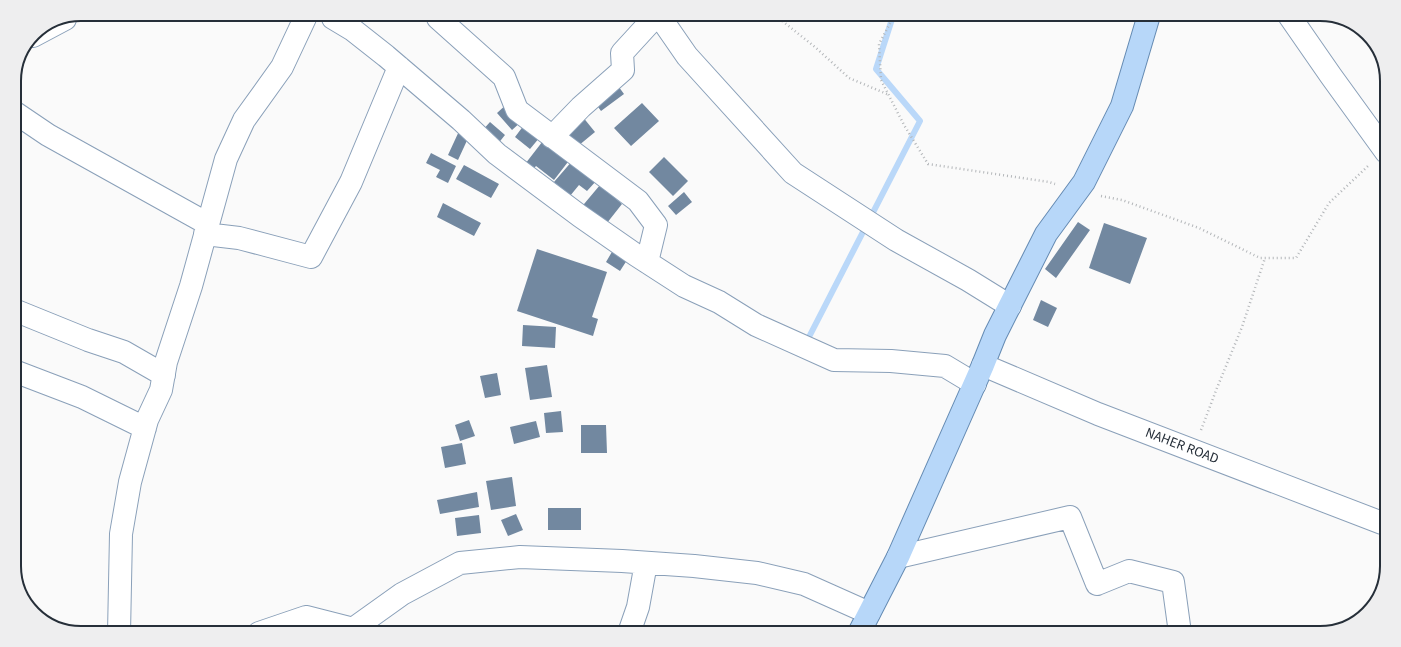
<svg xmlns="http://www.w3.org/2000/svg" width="1401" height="647" font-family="'Source Sans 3',sans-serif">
<rect width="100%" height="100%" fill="#fafafa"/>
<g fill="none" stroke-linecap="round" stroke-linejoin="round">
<path stroke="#bad8f9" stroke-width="6" d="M809 337 920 121 876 69 893 16"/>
</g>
<path fill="#7288a0" d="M616 83 624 94 601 111 593 100Z
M508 103 522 121 512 130 497 113Z
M642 103 659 121 631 146 614 128Z
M582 116 595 132 578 146 565 130Z
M490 122 505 135 497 145 481 132Z
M524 125 540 137 530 149 515 137Z
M460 129 470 134 458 160 448 155Z
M546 137 571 158 554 180 536 166 529 174 522 168Z
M431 153 456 166 448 183 436 177 440 170 426 163Z
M664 157 688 181 673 196 649 172Z
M573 160 597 180 587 191 579 185 570 196 554 182Z
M464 165 499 184 491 198 456 179Z
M600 185 622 204 607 223 579 210Z
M684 192 692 202 676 215 668 206Z
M443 203 481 223 474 236 437 217Z
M1078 222 1090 230 1056 278 1045 269Z
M1104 223 1147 238 1130 284 1089 268Z
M616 245 631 254 620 271 606 262Z
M537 249 607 272 592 317 598 319 593 336 517 311Z
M1041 300 1057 308 1048 327 1033 320Z
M523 325 556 327 555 348 522 346Z
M547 365 552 397 530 400 525 368Z
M497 373 501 395 485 398 480 376Z
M561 411 563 432 546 433 544 413Z
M469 420 475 436 460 441 455 425Z
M536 421 540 437 514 444 510 427Z
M581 425H606L607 453H581Z
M462 443 466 464 445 468 441 447Z
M512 477 516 506 491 510 486 481Z
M477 492 479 507 440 514 437 500Z
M548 508H581V530H548Z
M516 514 523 530 508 536 501 520Z
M479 515 481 533 457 536 455 518Z"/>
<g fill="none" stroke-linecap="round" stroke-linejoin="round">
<g stroke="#8aa0b9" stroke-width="24">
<path id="minor" d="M1288 14 1331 76 1386 152
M660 17 687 56 793 173 896 240 968 280 1010 306
M333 18 353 30 386 56 461 120 497 154 580 216 636 255 684 286 719 302 756 325 834 360 891 361 945 366 975 384
M438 18 504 77 517 110 638 201 656 225 647 262
M33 36 65 19
M14 112 48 135 208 224
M552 137 581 107 623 70 622 53 655 17
M205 234 239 238 311 257 351 182 399 67
M14 310 88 340 124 352 164 375
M14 371 82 397 145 428
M898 557 1070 517 1097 584 1129 571 1173 582 1180 633
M306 617 353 629 402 594 460 563 520 557 622 561 694 566 757 573 804 584 869 613
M119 633 121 534 130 482 147 420 161 390 166 362 191 286 226 159 244 120 282 67 305 18
M259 633 306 617 305 633
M629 633 638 607 646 563"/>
</g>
<g stroke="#8aa0b9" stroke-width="24">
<path id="secondary" d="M983 365 1098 414 1382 523"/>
</g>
<g stroke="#658bb3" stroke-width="24">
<path id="primary" d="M859 633 898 557 983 365 995 335 1046 234 1084 182 1122 106 1149 15"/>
</g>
<path stroke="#b3b6b9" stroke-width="2.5" stroke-dasharray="1 3" stroke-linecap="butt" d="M776 16 815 47 849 78 887 94
M894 16 879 44 881 80 904 125 928 164 1049 182 1055 184
M1101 196 1122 200 1199 228 1260 258H1296L1329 203 1369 165
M1201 430 1217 388 1242 327 1265 258"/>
<use href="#minor" stroke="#fff" stroke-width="22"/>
<use href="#secondary" stroke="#fff" stroke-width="22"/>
<use href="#primary" stroke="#b7d7f9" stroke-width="22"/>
</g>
<g text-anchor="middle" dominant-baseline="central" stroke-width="3.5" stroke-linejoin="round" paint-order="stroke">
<g font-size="14" fill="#262f39" stroke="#fff">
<text transform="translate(1182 446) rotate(21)">NAHER ROAD</text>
</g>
</g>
<path d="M0 0H1401V647H0ZM81 21H1320A60 60 0 0 1 1380 81V566A60 60 0 0 1 1320 626H81A60 60 0 0 1 21 566V81A60 60 0 0 1 81 21Z" fill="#eeeeef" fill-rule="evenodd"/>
<path fill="none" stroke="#262f39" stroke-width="2" d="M81 21H1320A60 60 0 0 1 1380 81V566A60 60 0 0 1 1320 626H81A60 60 0 0 1 21 566V81A60 60 0 0 1 81 21Z"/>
</svg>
